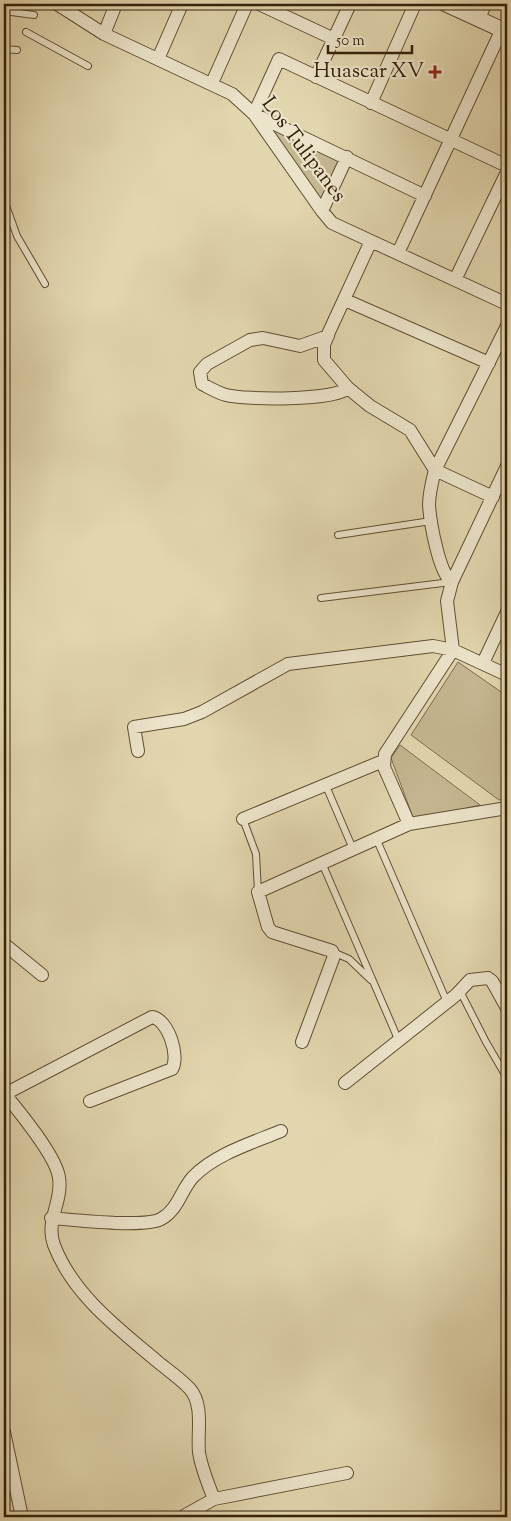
<svg xmlns="http://www.w3.org/2000/svg" width="511" height="1521" font-family="'Sorts Mill Goudy',serif">
<rect width="100%" height="100%" fill="#e2d6ae"/>
<filter id="stains"><feTurbulence type="fractalNoise" baseFrequency=".004" numOctaves="4"/><feColorMatrix values="0 0 0 0 .2 0 0 0 0 .09 0 0 0 0 .02 0 0 0 .5 -.17"/></filter>
<radialGradient id="worn" r=".72"><stop offset=".6" stop-color="#630" stop-opacity="0"/><stop offset="1" stop-color="#630" stop-opacity=".3"/></radialGradient>
<path fill="#c5b792" stroke="#7d6c4e" d="M264 124 343 161 322 204Z
M458 662 507 696V798L499 800 411 735Z
M400 745 480 805 414 820 391 758Z"/>
<g fill="none" stroke-linecap="round" stroke-linejoin="round">
<g stroke="#604e32" stroke-width="8">
<path id="service" d="M4 11 34 15
M26 32 88 66
M4 49 17 50
M4 200 17 236 45 284
M338 535 431 521
M321 598 451 582
M326 786 353 849
M243 819 256 854 258 892
M376 838 447 1002
M322 863 398 1039
M333 952 349 959 371 980
M460 991 486 1042 507 1078"/>
</g>
<g stroke="#604e32" stroke-width="14">
<path id="minor" d="M57 4 104 34 232 94 254 114 322 211 332 223 507 304
M259 4 334 39
M479 19 485 4
M104 34 116 4
M158 59 182 4
M316 77 350 4
M212 83 247 4
M371 103 415 4
M425 196 254 114 279 59 507 166
M322 211 347 157
M371 241 329 332 324 345V360L348 388 370 406 410 430 435 470 493 497
M398 253 502 29
M455 280 507 172
M345 300 489 363
M328 336 300 346 263 338 250 340 207 364 200 372 202 384C210 388 218 393 226 395 246 400 334 401 348 388
M452 582C439 574 430 521 429 505 429 493 432 482 435 470L507 326
M483 663 507 612
M138 751 134 727 184 719 202 712 288 664 433 646 453 650 507 675
M243 819 383 761
M409 824 384 767 385 754 453 650 447 601 452 582 507 466
M4 944 42 975
M302 1042 334 956 332 951 272 932 268 927 258 892 409 824 507 808
M345 1083 456 995 470 980 488 978 492 981 507 1008
M4 1093C18 1110 57 1157 59 1178 63 1201 45 1221 54 1245 73 1295 119 1329 158 1362 169 1371 181 1379 190 1389 204 1405 197 1433 199 1452 201 1467 208 1484 214 1499
M5 1094 152 1017C168 1019 180 1056 172 1069L90 1101
M51 1218C74 1220 144 1228 161 1219 178 1210 181 1190 193 1177 215 1154 252 1143 281 1131
M4 1432 22 1517
M182 1517 214 1499 347 1473"/>
</g>
<g stroke="#604e32" stroke-width="17">
<path id="tertiary" d="M446 4 507 32"/>
</g>
<use href="#service" stroke="#ece4ca" stroke-width="6"/>
<use href="#minor" stroke="#ece4ca" stroke-width="12"/>
<use href="#tertiary" stroke="#ece4ca" stroke-width="15"/>
</g>
<path fill="#8f2418" stroke="#ece4ca" stroke-width="2" d="M432.5 64.5h5v5h5v5h-5v5h-5v-5h-5v-5h5z"/>
<g text-anchor="middle" dominant-baseline="central" stroke-width="4.5" stroke-linejoin="round" paint-order="stroke">
<g font-size="21" fill="#352109" stroke="#ece4ca" text-anchor="end">
<text x="424" y="72">Huascar XV</text>
</g>
<g font-size="21" fill="#352109" stroke="#ece4ca">
<text transform="translate(303 150) rotate(53)">Los Tulipanes</text>
</g>
</g>
<rect width="511" height="1521" fill="none" stroke="#e2d6ae" stroke-width="20"/>
<rect x="5" y="5" width="501" height="1511" fill="none" stroke="#352109" stroke-width="2.5"/>
<rect x="10" y="10" width="491" height="1501" fill="none" stroke="#352109"/>
<path d="M328 45v8h84v-8" fill="none" stroke="#352109" stroke-width="2.5"/>
<text x="336" y="45" font-size="15" fill="#352109" stroke="#ece4ca" stroke-width="4" paint-order="stroke">50 m</text>
<rect width="100%" height="100%" filter="url(#stains)"/>
<rect width="100%" height="100%" fill="url(#worn)"/>
</svg>
